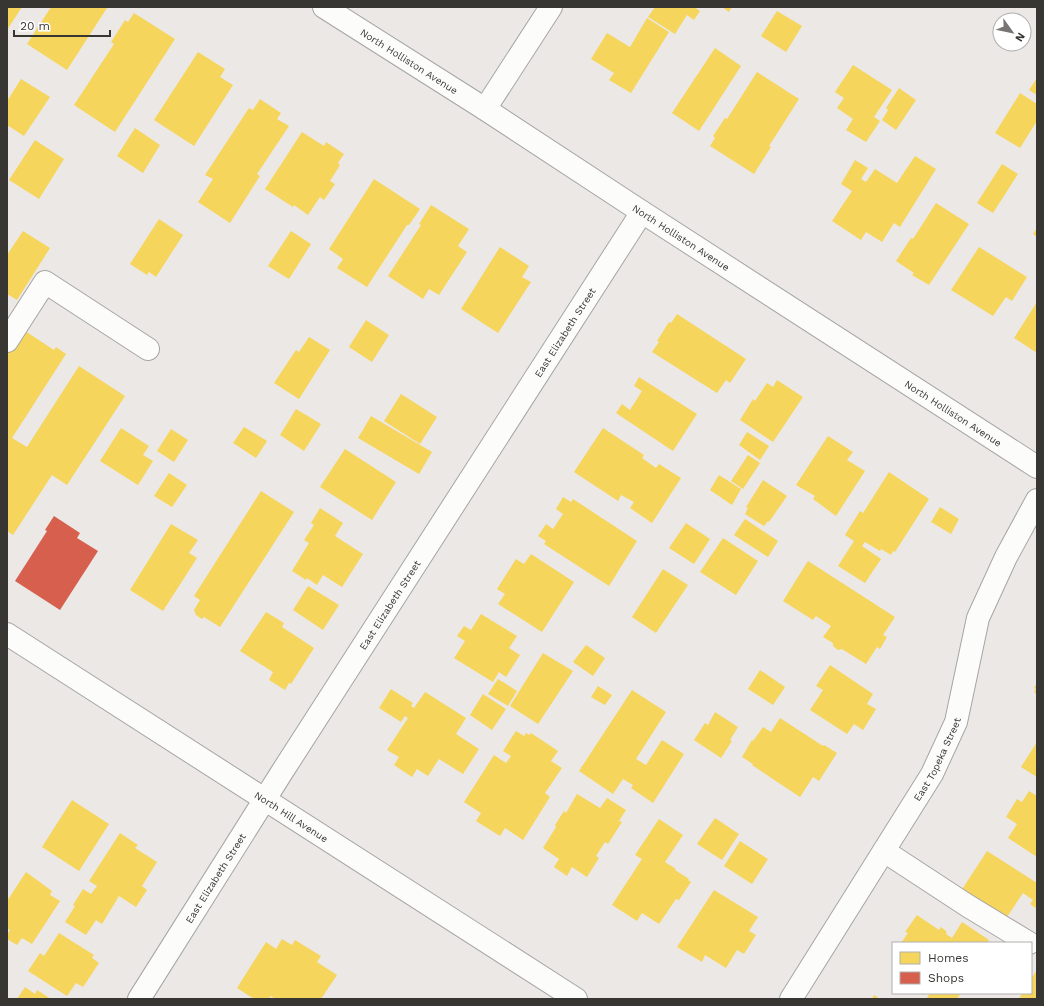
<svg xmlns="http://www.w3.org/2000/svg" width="1044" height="1006" font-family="'Work Sans',sans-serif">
<rect width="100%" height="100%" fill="#ebe8e6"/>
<path fill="#f6d55c" d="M7 7H22L7 30Z
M51 7 107 8 67 70 27 44Z
M655 7H694L700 11 694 20 687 15 675 34 648 17Z
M722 7H732L729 12Z
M777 11 802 26 786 52 761 36Z
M134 13 175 39 115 132 74 105 114 44 111 42 125 20 128 22Z
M647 18 669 32 631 93 609 80 614 73 591 59 607 33 630 47Z
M715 48 741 66 699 131 672 113Z
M198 52 225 69 220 77 233 85 194 146 154 120Z
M853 65 892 90 874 117 880 121 866 142 846 130 853 119 837 108 844 98 835 92Z
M757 72 799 99 769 146 771 147 754 174 710 146 715 138 713 136 725 118 727 119Z
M1037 78V95L1029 90Z
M21 79 50 97 24 136 7 125V101Z
M899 88 916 100 896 130 882 120 888 110 886 108Z
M1020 93 1037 104V121L1020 148 995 133Z
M260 99 281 113 277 119 289 126 257 174 260 176 230 223 198 202 213 179 205 175 249 108 253 110Z
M135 128 160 145 143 173 117 156Z
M302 132 324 146 326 142 344 154 338 163 340 165 330 181 335 184 324 200 320 197 308 215 294 205 293 207 265 189Z
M35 140 64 159 39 199 9 180Z
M915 156 936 169 900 227 894 223 882 242 866 232 861 240 832 221 852 191 841 184 855 160 868 168 861 179 866 182 875 169 897 183Z
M1002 164 1018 174 993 213 977 203Z
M374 179 420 209 409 225H407L367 287 337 268 343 259 329 249Z
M936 203 969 224 929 285 912 275 914 273 896 261 911 238 913 239Z
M431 205 469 229 458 246 467 252 439 295 429 289 423 299 388 276 421 225 419 224Z
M159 219 183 235 156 277 149 272 147 275 130 264Z
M1037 228V237L1033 234Z
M23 231 50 248 17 300 7 294V255Z
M291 231 311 244 289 279 268 266Z
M500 247 529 266 522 277 531 282 498 333 461 309Z
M979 247 1027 277 1012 301 1006 297 993 316 951 290Z
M1037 302V353L1014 338Z
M677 314 746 359 730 383 726 380 717 393 652 352 659 342 657 341 669 322 671 323Z
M366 320 389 335 372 362 349 347Z
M19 327 54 350 56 347 66 354 12 438 27 447 79 366 125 396 67 485 52 475 13 535 7 531V345Z
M309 337 330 350 299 399 274 383 296 350 299 352Z
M639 377 697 414 673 451 616 413 622 404 630 410 642 391 634 386Z
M777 380 803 397 773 442 740 420 753 399 755 401 767 383 773 387Z
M401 394 437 417 420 444 384 421Z
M296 409 321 424 304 451 280 435Z
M371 416 432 452 419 474 358 438Z
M244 427 267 441 256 458 233 443Z
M121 428 149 446 143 455 153 461 138 485 100 461Z
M603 428 644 455 642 458 656 468 659 464 681 478 652 523 630 508 634 502 621 495 618 501 574 472Z
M171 429 188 440 174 462 157 451Z
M747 432 769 446 760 460 739 445Z
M828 436 853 452 847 460 865 471 836 516 813 499 815 496 796 485Z
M345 449 396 482 372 520 320 487Z
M748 455 760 463 743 489 731 481Z
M889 472 929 499 895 552 893 551 891 555 881 549 880 551 865 542 862 546 881 559 865 583 838 566 854 541 845 535 860 511 863 513Z
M169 473 187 485 172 507 154 496Z
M719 475 741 489 732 505 710 490Z
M763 480 787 496 769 522 768 521 764 526 745 514 748 508 746 507Z
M261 491 294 512 220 627 204 617 202 619 196 615 194 610 200 600 194 596Z
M563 497 571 502 573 499 637 541 609 586 544 544 546 541 538 536 546 524 553 529 563 514 556 509Z
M940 507 959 519 951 534 931 522Z
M320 508 343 523 335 536 363 554 342 587 323 575 317 585 307 578 306 580 292 571 309 543 304 540 314 525 311 523Z
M745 519 778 541 768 557 734 535Z
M686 523 710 539 694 564 669 548Z
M171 524 198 540 189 553 197 558 163 611 130 590Z
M723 538 758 561 736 595 700 572Z
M531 554 574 582 542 632 498 604 505 594 497 589 516 559 524 564Z
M808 561 895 617 883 635 887 637 880 649 877 647 866 664 842 649 838 650 833 646V643L823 637 831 626 816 616 813 620 783 601Z
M663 569 688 585 656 633 632 617Z
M308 586 339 605 323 630 293 610Z
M266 612 284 623 282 627 314 648 291 684 289 683 285 690 269 680 273 672 240 651Z
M481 614 517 636 509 648 520 655 506 677 499 672 493 682 454 658 465 641 457 636 464 626 471 630Z
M586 645 605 658 593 676 573 662Z
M543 653 573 671 538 724 510 706Z
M830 665 873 694 867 704 876 709 863 730 854 724 847 734 810 710 823 690 816 686Z
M760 670 785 687 773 705 748 689Z
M498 679 517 691 508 706 488 694Z
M1037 683V694L1034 692 1036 689 1034 688Z
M598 686 612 695 605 705 591 697Z
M391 689 413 703 411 706 414 708 425 692 466 718 456 734 479 749 463 774 439 759 428 776 417 769 412 777 394 765 399 757 387 750 408 718 405 716 401 722 379 708Z
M632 690 666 712 636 759 646 765 662 740 684 754 653 803 631 788 633 785 623 779 613 794 579 771Z
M483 694 506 709 492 730 470 715Z
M715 712 738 727 730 740 732 741 721 758 694 740 705 723 708 725Z
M780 718 823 746 824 745 837 753 819 781 813 777 800 797 752 765 753 764 742 757 752 740 753 741 763 727 771 732Z
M516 731 524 736 526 733 529 735 531 733 558 751 551 761 562 768 545 793 550 797 523 840 505 828 500 836 476 821 481 813 464 802 494 755 506 763 511 756 503 751Z
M1037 742V777L1021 767Z
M1029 791 1037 796V857L1008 838 1017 824 1006 817 1017 799 1022 802Z
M577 794 600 808 607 798 626 810 619 821 622 822 608 844 605 842 596 856 599 858 587 877 572 867 567 876 554 867 559 859 543 848 556 827 555 825 564 811 566 813Z
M72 800 109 824 79 871 42 847Z
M715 818 739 834 722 860 697 844Z
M659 819 683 835 665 862 676 869 675 870 689 879 688 880 691 882 679 900 676 899 659 924 642 913 637 921 612 905 642 859 635 855Z
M120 833 138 845 135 848 157 862 142 886 147 890 136 907 119 896 102 924 96 920 86 935 65 922 75 906 73 905 83 889 91 894 97 886 89 881Z
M740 841 768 859 752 884 724 866Z
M987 851 1037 883V909L1030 904 1033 900 1023 893 1003 923 959 894Z
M26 872 52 891 50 895 60 901 32 944 22 938 17 945 7 939V935L10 930 7 928V901Z
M714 890 758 917 749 931 756 935 744 954 737 950 726 968 705 955 702 962 677 947Z
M917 915 939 930 941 927 947 932 946 934 952 938 962 922 989 940 987 943H901L908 933 905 932Z
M59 933 94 955 92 958 99 963 83 987 76 983 67 996 28 971 40 953 44 956Z
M282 939 292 945 295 940 321 956 317 962 337 975 321 999H275L271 996 269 999H254L237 988 266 942 276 949Z
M1037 970V999H1019L1022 993H1031V979Z
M25 987 35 994 37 990 51 999H17Z
M930 993H961L957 999H928L927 998Z
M874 995 880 999H872Z"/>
<path fill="#d6604d" d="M54 516 80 533 77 538 98 551 60 610 15 581 47 531 45 530Z"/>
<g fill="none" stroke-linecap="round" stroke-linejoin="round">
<g stroke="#a7a5a3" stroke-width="24">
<g id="minor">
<path id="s1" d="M324 7 485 109 642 212 1037 467"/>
<path d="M485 109 551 7"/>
<path d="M7 341 45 282 148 349"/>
<path id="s2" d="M7 634 576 999"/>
<path d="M884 851 968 906 1029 943"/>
<path id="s3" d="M139 999 282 772 642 212"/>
<path id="s4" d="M791 999 932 774 956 722 978 618 1006 557 1037 500"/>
</g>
</g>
<use href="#minor" stroke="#fcfcfb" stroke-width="22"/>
</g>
<g text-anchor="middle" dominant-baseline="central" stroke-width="4" stroke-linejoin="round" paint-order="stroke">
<g font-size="10" fill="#383633" stroke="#fff">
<text stroke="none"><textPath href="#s1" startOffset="101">North Holliston Avenue</textPath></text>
<text stroke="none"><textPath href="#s1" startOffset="425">North Holliston Avenue</textPath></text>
<text stroke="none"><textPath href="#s3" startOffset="791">East Elizabeth Street</textPath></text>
<text stroke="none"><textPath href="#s1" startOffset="749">North Holliston Avenue</textPath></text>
<text stroke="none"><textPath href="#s3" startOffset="467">East Elizabeth Street</textPath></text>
<text stroke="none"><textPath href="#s4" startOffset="281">East Topeka Street</textPath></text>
<text stroke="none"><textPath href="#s2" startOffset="338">North Hill Avenue</textPath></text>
<text stroke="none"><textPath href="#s3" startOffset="143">East Elizabeth Street</textPath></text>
</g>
</g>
<rect width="1044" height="1006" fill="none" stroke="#383633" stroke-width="16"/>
<rect x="892" y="942" width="140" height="52" fill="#ffffff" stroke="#afafad"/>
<rect x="900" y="952" width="20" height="12" fill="#f6d55c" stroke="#afafad"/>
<text x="928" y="962" font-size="12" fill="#383633">Homes</text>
<rect x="900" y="972" width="20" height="12" fill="#d6604d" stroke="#afafad"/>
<text x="928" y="982" font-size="12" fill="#383633">Shops</text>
<g transform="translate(1012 32) rotate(123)"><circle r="19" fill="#ffffff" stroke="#afafad"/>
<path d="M0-3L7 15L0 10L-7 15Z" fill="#777472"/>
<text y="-6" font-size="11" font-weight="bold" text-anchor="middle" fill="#383633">N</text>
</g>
<path d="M14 30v6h96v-6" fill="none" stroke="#383633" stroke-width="2"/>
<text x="20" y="30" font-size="12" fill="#383633" stroke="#ffffff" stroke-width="3" paint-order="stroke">20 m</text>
</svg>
